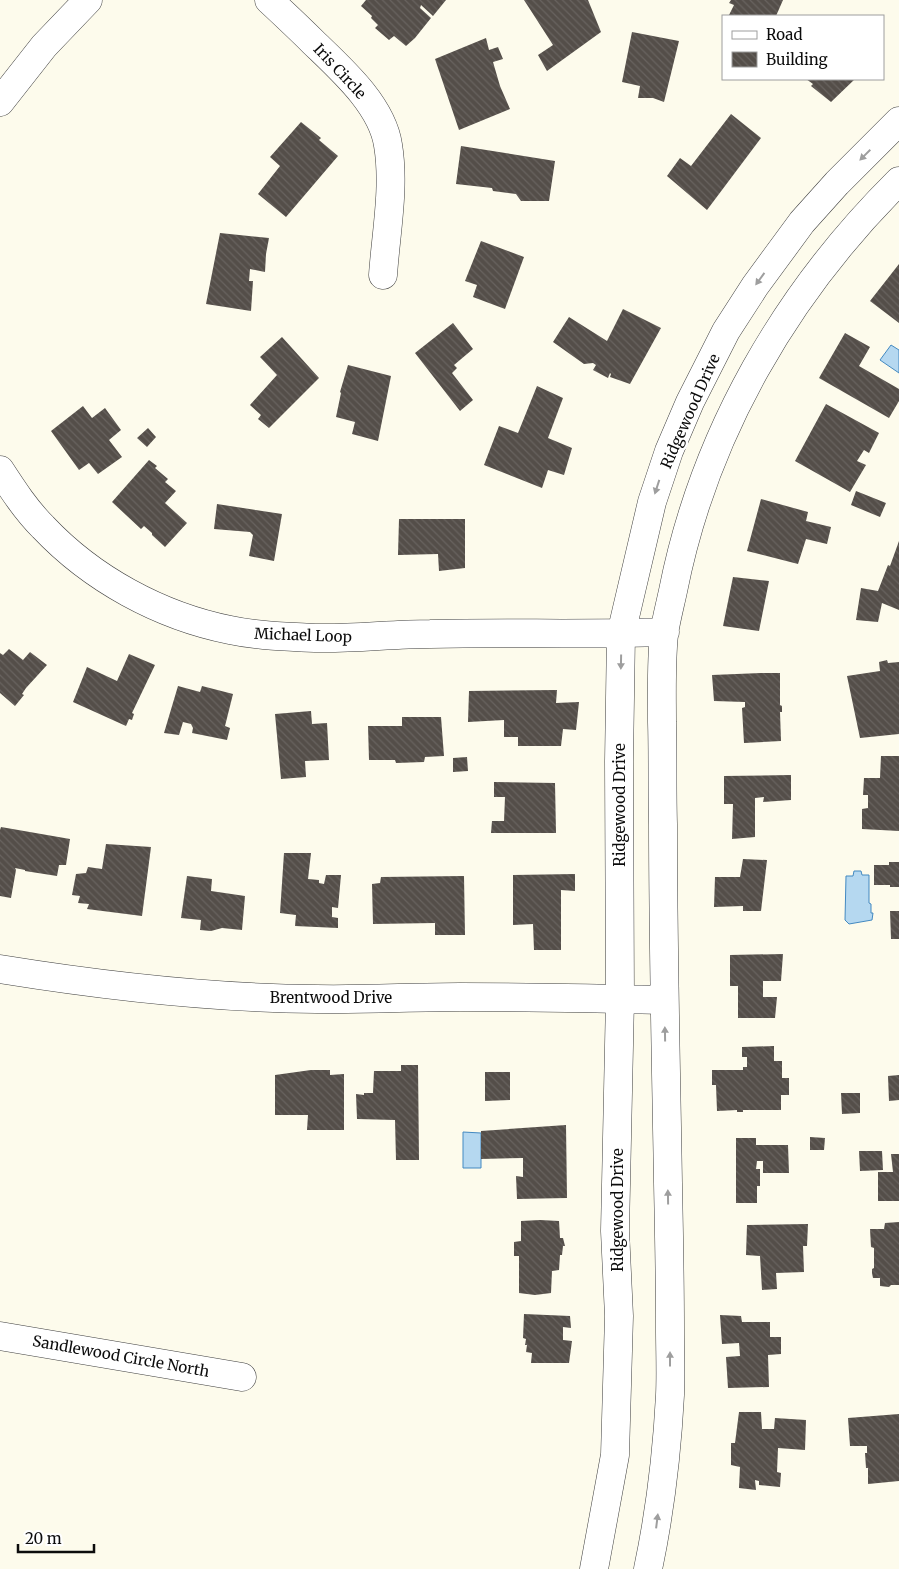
<svg xmlns="http://www.w3.org/2000/svg" width="899" height="1569" font-family="Merriweather,serif">
<defs>
<pattern id="building-back-hatch" width="6" height="6" patternUnits="userSpaceOnUse" patternTransform="scale(1.25)"><rect width="6" height="6" fill="#544e49"/><path d="M-1 5l2 2M0 0l6 6M5-1l2 2" fill="none" stroke="#68635f"/></pattern>
</defs>
<rect width="100%" height="100%" fill="#fdfbec"/>
<path fill="#b5d8f0" stroke="#4389c1" d="M891 345 899 350V373L880 360Z
M854 871H861L862 875H869V903L871 904V913H873L872 920 849 924 845 920 846 876H853Z
M463 1132 481 1133V1168H463Z"/>
<path fill="url(#building-back-hatch)" d="M366 0H446L433 16 421 5 420 8 431 18 415 38 406 46 394 36 389 40 375 28 378 25 371 18 372 16 361 6Z
M524 0H588L601 32 547 71 538 55 553 45Z
M731 0H783L776 16H732L729 15 734 5 729 3Z
M632 32 679 41 664 102 653 98H638L640 86 622 82Z
M486 38 489 50 498 47 503 59 493 62 500 86 510 109 459 130 435 59Z
M806 79H855L831 102 811 86 813 84Z
M731 114 761 138 707 210 667 176 680 158 691 166Z
M301 122 321 138 319 140 338 156 286 217 258 194 280 166 270 157Z
M461 146 555 161 549 201H521L516 194 493 191 492 188 456 184Z
M220 233 269 238 266 254 265 272 250 269 249 281H253L251 311 206 304Z
M481 241 524 257 505 309 473 297 477 285 465 281Z
M899 264V323L870 301Z
M623 309 661 328 630 384 610 377 611 374 610 373 608 378 593 370 596 365 593 363 584 364 553 342 569 317 607 341Z
M453 323 473 349 454 365 457 368 452 373 473 400 460 411 415 353Z
M845 333 870 347 859 366 899 389V401L889 418 819 378Z
M282 337 319 378 269 428 258 419 261 415 250 405 277 375 260 357Z
M348 365 391 376 378 441 352 434 355 422 336 417 341 393 340 392Z
M537 386 563 398 548 438 572 448 564 475 548 470 542 488 484 465 499 426 518 433Z
M826 404 879 433 869 453 864 450 857 461 866 465 850 492 795 461Z
M83 406 92 418 105 408 121 430 109 440 122 457 98 474 89 463 79 470 51 431Z
M148 428 156 437 147 447 137 438Z
M149 460 157 466 155 468 168 479 165 482 176 491 165 503 187 523 165 547 152 535V533L144 526 141 529 112 502Z
M856 491 886 503 880 517 851 505Z
M761 499 808 512 806 521 831 527 827 544 806 539 798 564 747 551Z
M217 504 282 514 274 561 249 556 253 535 250 532 214 529Z
M399 519H465V568L439 571 438 554 398 555Z
M899 541V610L882 603 878 622 856 620 861 588 878 591 888 565 890 566Z
M733 577 769 581 759 631 723 626Z
M9 649 23 660 30 652 47 665 26 688 22 694 24 695 15 706 0 693V653L3 655Z
M129 654 155 665 132 713 134 714 132 720 129 719 126 726 73 702 87 667 117 681Z
M887 660 888 663 899 662V734L860 738 847 676 880 671 879 662Z
M761 673H780V705L782 706V712H780L781 741 744 743 742 708 745 707V702L714 701 712 675Z
M178 686 200 692 202 686 233 694 225 726 230 728 227 740 192 733 193 728 191 724 183 722 179 735 164 733Z
M557 690 556 703 579 702 576 730 563 729 561 746H518V737H504V720L468 722 469 691Z
M311 711 312 724 327 723 329 760 305 761 306 777 281 779 275 714Z
M402 717H441L444 756 425 757 424 762 396 763 395 760H369L368 726H402Z
M881 756H899V831L862 829V809L868 808V795H863L864 778H880Z
M467 757 468 771 453 772V758Z
M791 775V800L763 802 764 797 755 798V837L732 839 733 804H724V776Z
M494 782 555 783 556 833H491L492 821H504L505 797H494Z
M1 827 70 839 66 865H59L57 876 25 871V870L15 868 16 870 11 898 0 896V830Z
M106 844 151 847 142 916 87 909 89 904 78 903 80 896 72 895 76 874 86 873 88 867 102 869Z
M284 853H311L308 879 319 880V883L324 884 326 875H341L338 908 332 907V917L338 918V928L295 926 296 915 280 913Z
M743 859 767 860 761 911H743V906L714 907 715 877H740Z
M889 862H899V887H890V885H874V865H889Z
M575 874V891L561 890V950H534L533 924 513 925V875Z
M187 876 212 879 211 891 245 896 242 930 222 928 211 931 200 930 201 920 181 918Z
M464 876 465 935H435V923L373 924 372 884 380 883 381 877Z
M890 911H899V939H891Z
M783 954 781 981H763V997H777L775 1018H738V986H730V955Z
M774 1046V1061H782V1078H789V1095H781V1110H743V1112H737V1110L717 1111 716 1085H712V1070H743V1067H747V1057H742V1047Z
M401 1065H418L419 1160H396L395 1120 357 1119 356 1094 364 1095V1093H373L374 1071H401Z
M311 1070H330V1075L344 1074V1130H307L308 1115H275V1075Z
M485 1072H510V1100L485 1101Z
M899 1075V1100L889 1101 888 1076Z
M841 1093H860V1113L842 1114Z
M566 1125 567 1198 517 1199 516 1176 523 1177V1158L481 1159V1131Z
M810 1137 825 1138 824 1150H810Z
M736 1138H756V1145H788L789 1173H763V1161H757L756 1169H760V1186H757V1203H736Z
M859 1151H882L883 1170 860 1171Z
M891 1154H899V1201H878V1172H893Z
M540 1220 559 1221 560 1238H563L565 1246H563L562 1255H560L559 1270 552 1271 551 1293 535 1295 519 1293V1256H514V1242L521 1241V1221Z
M899 1222V1285H891L889 1287 880 1286V1278H873L872 1273V1269L874 1268V1248L871 1247 870 1229H884L885 1223Z
M808 1224 807 1246H803L804 1272 776 1273 777 1289 762 1290 760 1256 746 1255 747 1225Z
M524 1314 570 1316 571 1328 563 1327V1340L572 1341 569 1363H531L532 1353 526 1352 527 1345H525L526 1339 523 1338Z
M720 1315 741 1316 742 1322H770V1337H781V1354L768 1355 769 1387 728 1388 726 1357 740 1356 739 1343 722 1344Z
M739 1412H761L762 1429H774L775 1418 806 1420 805 1450 778 1448 777 1472 781 1473 780 1487 759 1485V1481L755 1480 756 1490 739 1488 740 1467 731 1465V1443H735Z
M899 1414V1481L868 1484V1468H866L865 1453H867V1446H850L848 1418Z"/>
<g fill="none" stroke-linecap="round" stroke-linejoin="round">
<g stroke="#3f3f3f" stroke-width="29">
<path id="minor" d="M269 0C284 14 299 28 313 42 341 69 382 105 388 145 395 187 386 232 383 275
M0 102 44 46 88 0
M0 470C13 490 26 510 43 527 92 579 160 616 230 630 258 636 288 637 316 638 354 639 392 634 430 634 508 632 586 635 665 632
M0 969C105 986 210 998 316 999 364 1000 412 997 460 997 528 997 596 998 664 1000
M0 1336 242 1377
M594 1569 615 1455 619 1316 615 1231 620 999 619 761 621 634 652 502 669 451 690 402 726 331 755 286 802 222 837 183 899 121
M648 1569C660 1512 667 1453 670 1395 671 1373 670 1351 670 1329 670 1280 669 1231 668 1183 666 1063 663 944 663 824 662 790 663 756 662 722 662 692 661 663 664 634 666 620 670 605 673 591 704 434 786 293 899 181"/>
</g>
<use href="#minor" stroke="#fff" stroke-width="28"/>
</g>
<defs><path id="oneway-solid" d="M-6-.8H1V-3.2L6.5 0L1 3.2V.8H-6Z" transform="scale(1.25)"/></defs>
<g fill="#9e9e9e">
<use href="#oneway-solid" transform="translate(865 155) rotate(135)"/>
<use href="#oneway-solid" transform="translate(760 279) rotate(126)"/>
<use href="#oneway-solid" transform="translate(657 487) rotate(108)"/>
<use href="#oneway-solid" transform="translate(621 662) rotate(91)"/>
<use href="#oneway-solid" transform="translate(665 1034) rotate(-91)"/>
<use href="#oneway-solid" transform="translate(668 1197) rotate(-91)"/>
<use href="#oneway-solid" transform="translate(670 1359) rotate(-90)"/>
<use href="#oneway-solid" transform="translate(657 1521) rotate(-83)"/>
</g>
<g text-anchor="middle" dominant-baseline="central" stroke-width="5" stroke-linejoin="round" paint-order="stroke">
<g font-size="15" fill="#0c0c0c" stroke="#fff">
<text transform="translate(340 71) rotate(47)">Iris Circle</text>
<text transform="translate(690 411) rotate(-66)">Ridgewood Drive</text>
<text transform="translate(303 635) rotate(2)">Michael Loop</text>
<text transform="translate(619 805) rotate(-90)">Ridgewood Drive</text>
<text x="331" y="997">Brentwood Drive</text>
<text transform="translate(617 1210) rotate(-90)">Ridgewood Drive</text>
<text transform="translate(121 1356) rotate(10)">Sandlewood Circle North</text>
</g>
</g>
<rect x="722" y="15" width="162" height="65" fill="#ffffff" stroke="#9e9e9e"/>
<rect x="732" y="31" width="25" height="8" fill="#ffffff" stroke="#9e9e9e"/>
<text x="766" y="40" font-size="15" fill="#0c0c0c">Road</text>
<rect x="732" y="52" width="25" height="15" fill="url(#building-back-hatch)" stroke="#9e9e9e"/>
<text x="766" y="65" font-size="15" fill="#0c0c0c">Building</text>
<path d="M18 1544v8h76v-8" fill="none" stroke="#0c0c0c" stroke-width="2.5"/>
<text x="25" y="1544" font-size="15" fill="#0c0c0c" stroke="#ffffff" stroke-width="4" paint-order="stroke">20 m</text>
</svg>
